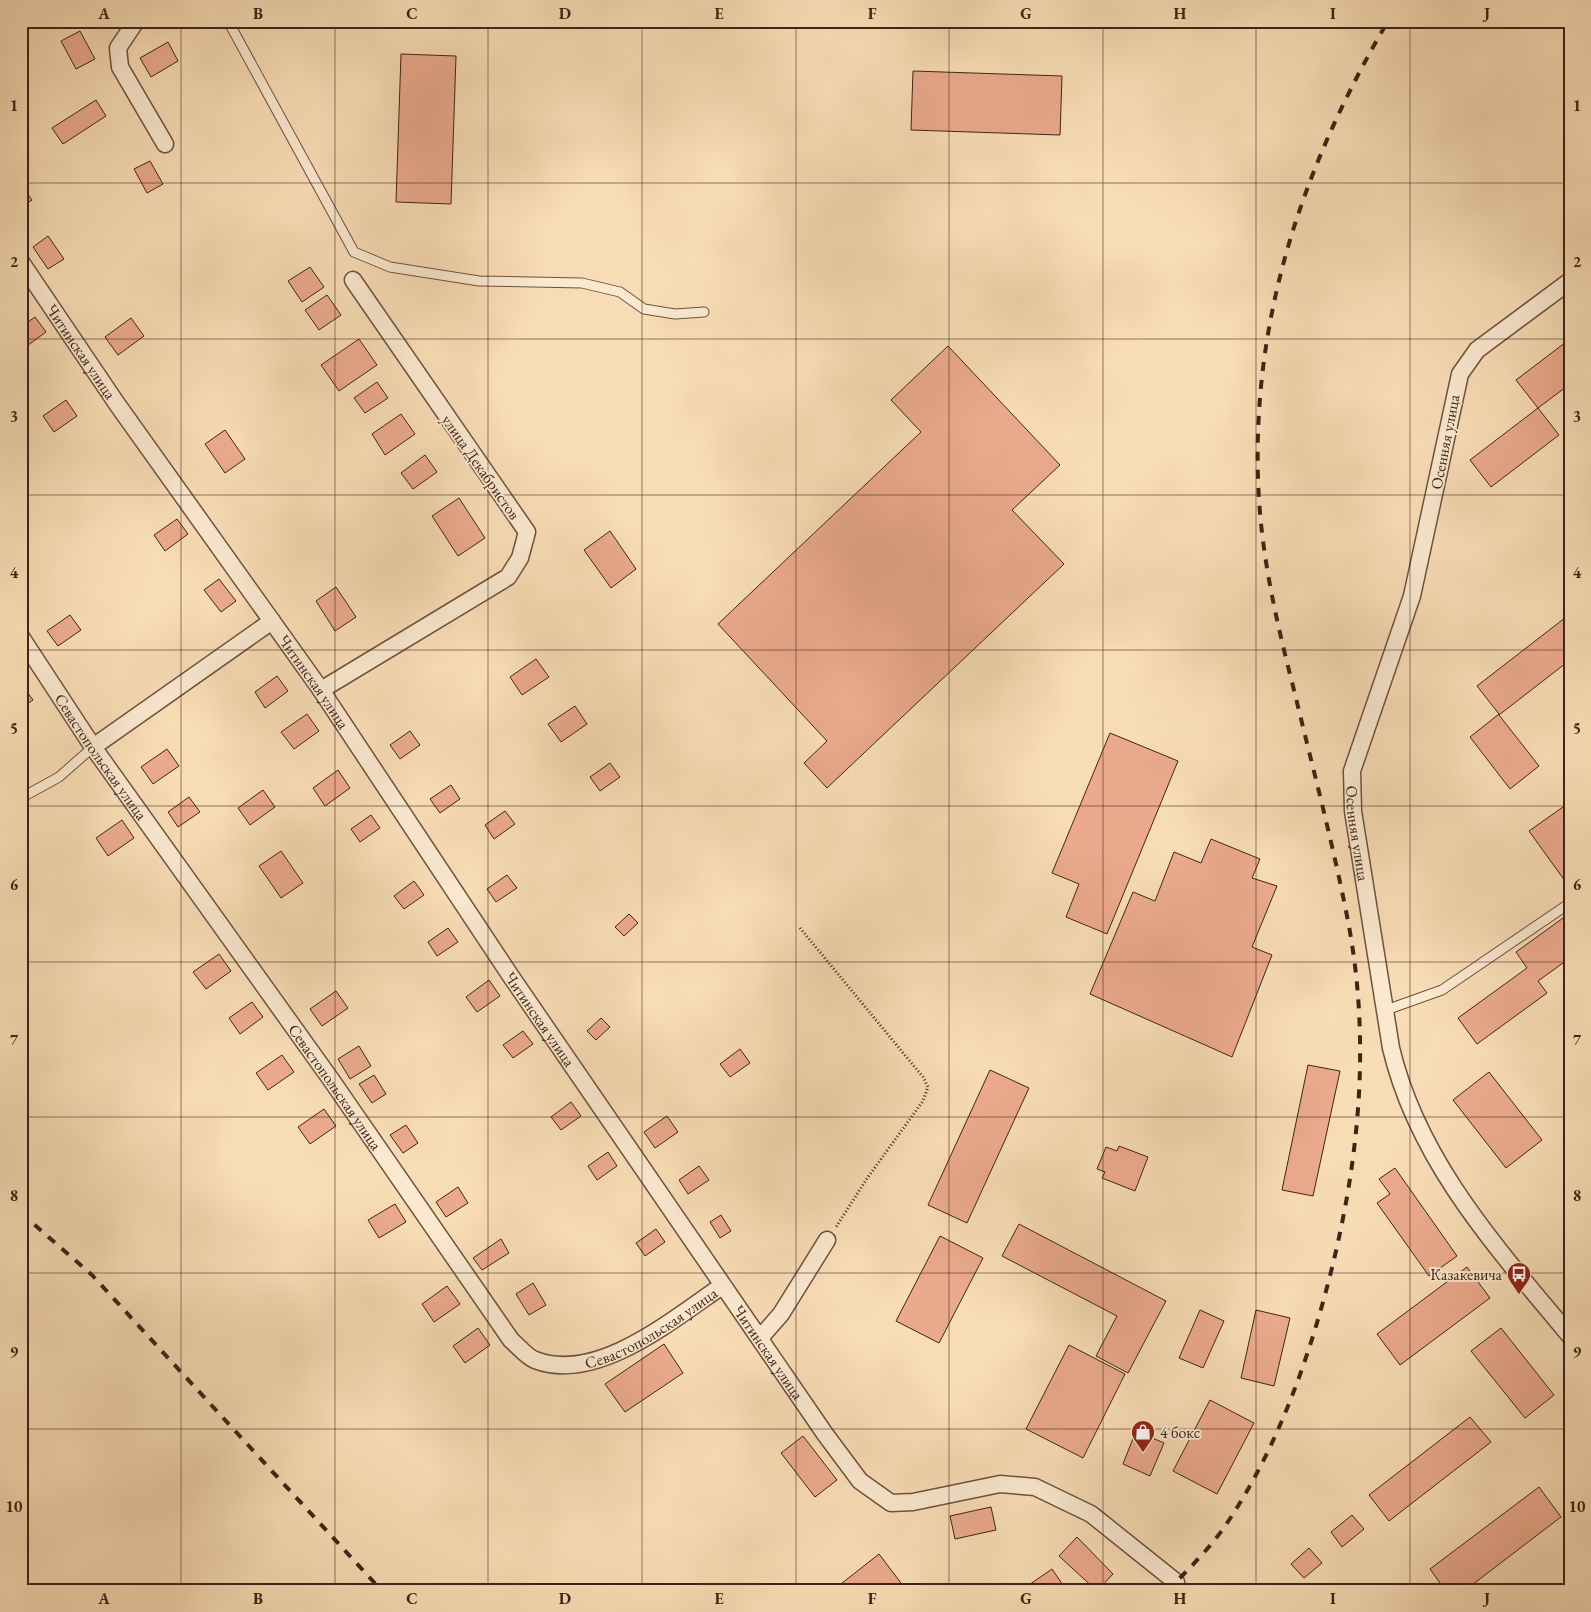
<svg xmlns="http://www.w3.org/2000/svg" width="1591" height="1612" font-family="'EB Garamond',serif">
<rect width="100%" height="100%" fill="#f8dcb5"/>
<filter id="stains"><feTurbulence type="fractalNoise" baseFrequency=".004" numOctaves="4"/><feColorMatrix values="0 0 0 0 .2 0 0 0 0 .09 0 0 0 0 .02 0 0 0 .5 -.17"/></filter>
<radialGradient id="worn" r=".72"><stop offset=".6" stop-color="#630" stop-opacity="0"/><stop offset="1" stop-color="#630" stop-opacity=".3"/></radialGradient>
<path fill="#ebaa8d" stroke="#402317" d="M80 31 95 59 76 69 61 41Z
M168 42 178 61 151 77 140 58Z
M401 54 456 56 451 204 396 202Z
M913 71 1062 76 1060 135 911 130Z
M96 100 106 116 63 144 52 128Z
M150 161 163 184 147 193 134 169Z
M21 185 32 200 21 207Z
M48 236 64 259 48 269 33 247Z
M310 267 324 287 302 302 288 281Z
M327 295 341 315 319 330 305 310Z
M35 317 46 332 24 348 21 345V327Z
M131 318 144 336 118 355 105 337Z
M359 339 377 365 339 391 321 365Z
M1570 339V384L1538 408 1559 435 1491 487 1470 460 1538 408 1516 380Z
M948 346 1060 465 1012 510 1064 564 827 788 804 763 827 741 718 624 921 432 891 400Z
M377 382 388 398 365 413 354 398Z
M66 400 77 416 54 432 43 416Z
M401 414 415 434 385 455 372 434Z
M225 430 245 459 225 473 205 444Z
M425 455 437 472 413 489 401 473Z
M459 498 485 538 458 556 432 516Z
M177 519 188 534 165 551 154 535Z
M610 531 636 569 611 588 584 550Z
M219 579 236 601 221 612 204 590Z
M336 587 356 617 335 631 316 601Z
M1570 614V660L1499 715 1539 766 1510 789 1470 737 1499 714 1477 686Z
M70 615 81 630 58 646 47 631Z
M536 659 549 677 522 695 510 677Z
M277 676 288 691 265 708 255 692Z
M21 684 33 700 21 708Z
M575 706 587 724 561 742 548 724Z
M307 714 319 731 294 749 281 732Z
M410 731 420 745 400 759 390 745Z
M1110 733 1178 761 1107 934 1066 917 1079 884 1052 873Z
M167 749 179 766 153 784 141 767Z
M610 763 620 777 600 791 590 777Z
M338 770 350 788 325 806 313 788Z
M451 785 460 799 440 813 430 799Z
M263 790 275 807 250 825 238 808Z
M189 797 200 812 178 827 168 812Z
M1570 802V888L1529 831Z
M505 811 515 824 494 839 485 825Z
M371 815 380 828 360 842 351 829Z
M122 820 134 838 108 856 96 838Z
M1211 839 1260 859 1252 878 1277 886 1252 947 1272 955 1232 1057 1090 994 1133 892 1155 901 1174 852 1201 863Z
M281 851 303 883 281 898 259 866Z
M507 875 517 888 496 902 487 889Z
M414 881 424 895 404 909 394 896Z
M1570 913V958L1538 981 1547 993 1477 1044 1458 1018 1527 968 1516 952Z
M629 914 638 923 624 936 615 927Z
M448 928 458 942 437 956 428 942Z
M219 954 231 971 206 989 193 972Z
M489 980 500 996 477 1012 466 997Z
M336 991 348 1008 322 1026 310 1009Z
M252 1002 263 1017 240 1034 229 1018Z
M601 1018 610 1027 596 1040 587 1031Z
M523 1031 533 1044 513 1058 503 1045Z
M359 1046 371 1066 350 1079 338 1059Z
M740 1049 750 1063 730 1077 720 1064Z
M282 1055 294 1072 268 1090 256 1073Z
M1308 1065 1340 1071 1313 1196 1282 1190Z
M990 1070 1029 1088 967 1223 928 1205Z
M1489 1072 1542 1140 1506 1168 1453 1100Z
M374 1075 386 1094 372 1103 359 1084Z
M571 1102 581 1116 561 1130 551 1117Z
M324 1109 336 1126 310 1144 298 1127Z
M667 1116 678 1132 655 1148 644 1132Z
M406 1125 418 1143 403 1153 390 1135Z
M1119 1146 1148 1157 1135 1191 1102 1178 1105 1172 1097 1169 1106 1147 1117 1151Z
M608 1152 617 1166 597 1180 588 1166Z
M699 1166 709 1180 688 1194 679 1180Z
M1395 1168 1457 1256 1429 1276 1377 1203 1390 1194 1379 1179Z
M458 1187 468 1203 446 1217 436 1202Z
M395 1204 406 1222 379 1238 368 1220Z
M721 1215 731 1231 720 1238 710 1222Z
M1019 1224 1166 1301 1128 1373 1096 1356 1117 1316 1002 1256Z
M656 1229 665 1242 645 1256 636 1243Z
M940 1236 983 1258 939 1343 896 1321Z
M501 1239 509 1253 482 1270 473 1258Z
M1467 1267 1490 1298 1400 1365 1377 1334Z
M533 1283 546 1305 529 1315 516 1294Z
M447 1286 460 1304 434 1322 422 1304Z
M1200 1310 1224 1321 1203 1368 1179 1358Z
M1256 1310 1290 1318 1274 1386 1241 1378Z
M478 1328 490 1345 465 1363 453 1346Z
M1501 1328 1554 1395 1525 1418 1471 1351Z
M664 1344 683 1373 625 1412 605 1384Z
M1069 1345 1125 1374 1083 1458 1026 1429Z
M1210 1400 1254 1423 1217 1494 1173 1471Z
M1470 1417 1491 1442 1389 1521 1369 1495Z
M1136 1431 1164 1443 1150 1476 1123 1464Z
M803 1436 837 1480 815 1497 781 1453Z
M1539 1487 1561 1517 1464 1591H1446L1430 1569Z
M991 1507 996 1530 955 1539 950 1516Z
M1352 1515 1364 1529 1342 1547 1331 1532Z
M1077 1537 1113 1574 1097 1591 1059 1556Z
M1309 1548 1322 1563 1304 1578 1291 1564Z
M879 1554 907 1591H832Z
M1052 1569 1067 1591H1020Z"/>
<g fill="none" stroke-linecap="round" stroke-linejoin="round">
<g stroke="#6e513e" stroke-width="11">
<path id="lane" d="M228 21 354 252 390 267 479 281 582 283 620 292 644 309 675 314 704 312
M21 798 59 777 93 747
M1386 1010 1442 990 1570 903"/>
</g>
<g stroke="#6e513e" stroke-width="19">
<g id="street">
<path d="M136 21 118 48 120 67 165 144"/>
<path id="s1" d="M21 262 117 404 321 690 510 975 825 1434 860 1481 891 1503 913 1502 1000 1484 1035 1487 1091 1514 1176 1582"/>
<path id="s2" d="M1570 281 1477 350 1460 374 1412 596 1352 771 1353 811 1391 1048C1418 1162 1497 1248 1570 1336"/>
<path id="s3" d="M21 637 93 747 332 1081 511 1340C518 1346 527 1357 535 1360 597 1384 673 1319 722 1286"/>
<path d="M321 690 508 577 520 558 527 532 353 280"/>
<path d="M93 747 272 621"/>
<path d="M760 1338 781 1314 827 1240"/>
</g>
</g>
<path stroke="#402317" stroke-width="3" stroke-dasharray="1 2.5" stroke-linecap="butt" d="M800 928 923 1077 928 1087 923 1101 868 1177 836 1227"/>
<use href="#lane" stroke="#fae8cf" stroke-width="9"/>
<use href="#street" stroke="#fae8cf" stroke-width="16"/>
<path stroke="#402317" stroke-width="4" stroke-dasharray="9 9" stroke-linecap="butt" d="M21 1213 92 1275 382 1591
M1167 1591C1187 1571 1207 1551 1223 1529 1270 1461 1301 1381 1323 1302 1358 1176 1373 1046 1347 916 1332 840 1312 765 1294 690 1276 620 1260 551 1258 478 1253 312 1305 162 1388 21"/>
</g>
<path fill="none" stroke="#402317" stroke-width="1" stroke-opacity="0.55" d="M181 21V1591M335 21V1591M488 21V1591M642 21V1591M796 21V1591M949 21V1591M1103 21V1591M1256 21V1591M1410 21V1591M21 183H1570M21 339H1570M21 495H1570M21 650H1570M21 806H1570M21 962H1570M21 1117H1570M21 1273H1570M21 1429H1570"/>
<defs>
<g id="bus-pin" transform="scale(1.25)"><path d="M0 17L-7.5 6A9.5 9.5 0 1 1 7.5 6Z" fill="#8f2418" stroke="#fae8cf"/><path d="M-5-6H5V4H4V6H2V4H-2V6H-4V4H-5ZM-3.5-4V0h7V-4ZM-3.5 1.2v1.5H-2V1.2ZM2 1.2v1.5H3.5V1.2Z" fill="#fff"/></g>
<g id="shop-pin" transform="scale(1.25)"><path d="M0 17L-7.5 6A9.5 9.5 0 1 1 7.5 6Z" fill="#8f2418" stroke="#fae8cf"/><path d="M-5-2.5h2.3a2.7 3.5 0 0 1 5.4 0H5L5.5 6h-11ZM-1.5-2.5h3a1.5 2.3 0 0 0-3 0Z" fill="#fff"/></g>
</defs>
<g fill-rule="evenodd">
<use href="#bus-pin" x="1519" y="1274"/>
<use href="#shop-pin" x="1143" y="1432"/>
</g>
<g text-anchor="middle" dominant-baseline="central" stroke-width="4" stroke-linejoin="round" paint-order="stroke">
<g font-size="16" fill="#402317" stroke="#fae8cf">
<text stroke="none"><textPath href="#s1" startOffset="108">Читинская улица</textPath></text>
<text transform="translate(1445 442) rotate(-79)">Осенняя улица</text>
<text transform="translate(481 467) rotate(55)">улица Декабристов</text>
<text stroke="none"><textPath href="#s1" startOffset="512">Читинская улица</textPath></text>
<text stroke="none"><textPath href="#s3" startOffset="144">Севастопольская улица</textPath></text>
<text stroke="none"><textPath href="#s2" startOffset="620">Осенняя улица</textPath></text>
<text stroke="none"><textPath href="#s1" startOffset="918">Читинская улица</textPath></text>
<text stroke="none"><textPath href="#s3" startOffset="549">Севастопольская улица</textPath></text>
<text stroke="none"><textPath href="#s3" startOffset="1014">Севастопольская улица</textPath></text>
<text stroke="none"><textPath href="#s1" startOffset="1322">Читинская улица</textPath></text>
</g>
<g font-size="16" fill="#402317" stroke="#fae8cf" text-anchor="end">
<text x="1502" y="1274">Казакевича</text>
<text x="1160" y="1432" text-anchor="start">4 бокс</text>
</g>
</g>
<rect width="1591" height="1612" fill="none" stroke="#f8dcb5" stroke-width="55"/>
<rect x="28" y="28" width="1536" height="1556" fill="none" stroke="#402317" stroke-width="2"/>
<g font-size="16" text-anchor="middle" font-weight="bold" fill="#402317">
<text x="104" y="19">A</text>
<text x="258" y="19">B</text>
<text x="412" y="19">C</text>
<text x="565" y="19">D</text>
<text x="719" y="19">E</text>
<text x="872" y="19">F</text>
<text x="1026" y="19">G</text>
<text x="1180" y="19">H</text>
<text x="1333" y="19">I</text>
<text x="1487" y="19">J</text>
<text x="14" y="111">1</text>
<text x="1577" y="111">1</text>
<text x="14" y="267">2</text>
<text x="1577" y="267">2</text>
<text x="14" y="422">3</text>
<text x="1577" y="422">3</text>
<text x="14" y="578">4</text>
<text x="1577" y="578">4</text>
<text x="14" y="734">5</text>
<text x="1577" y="734">5</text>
<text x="14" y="890">6</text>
<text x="1577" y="890">6</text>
<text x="14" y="1045">7</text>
<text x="1577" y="1045">7</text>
<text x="14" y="1201">8</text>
<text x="1577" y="1201">8</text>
<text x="14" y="1357">9</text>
<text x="1577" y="1357">9</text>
<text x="14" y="1512">10</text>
<text x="1577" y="1512">10</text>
<text x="104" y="1604">A</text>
<text x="258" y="1604">B</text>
<text x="412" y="1604">C</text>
<text x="565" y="1604">D</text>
<text x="719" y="1604">E</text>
<text x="872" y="1604">F</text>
<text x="1026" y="1604">G</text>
<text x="1180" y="1604">H</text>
<text x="1333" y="1604">I</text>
<text x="1487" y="1604">J</text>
</g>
<rect width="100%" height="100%" filter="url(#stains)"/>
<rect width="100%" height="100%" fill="url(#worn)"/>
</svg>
